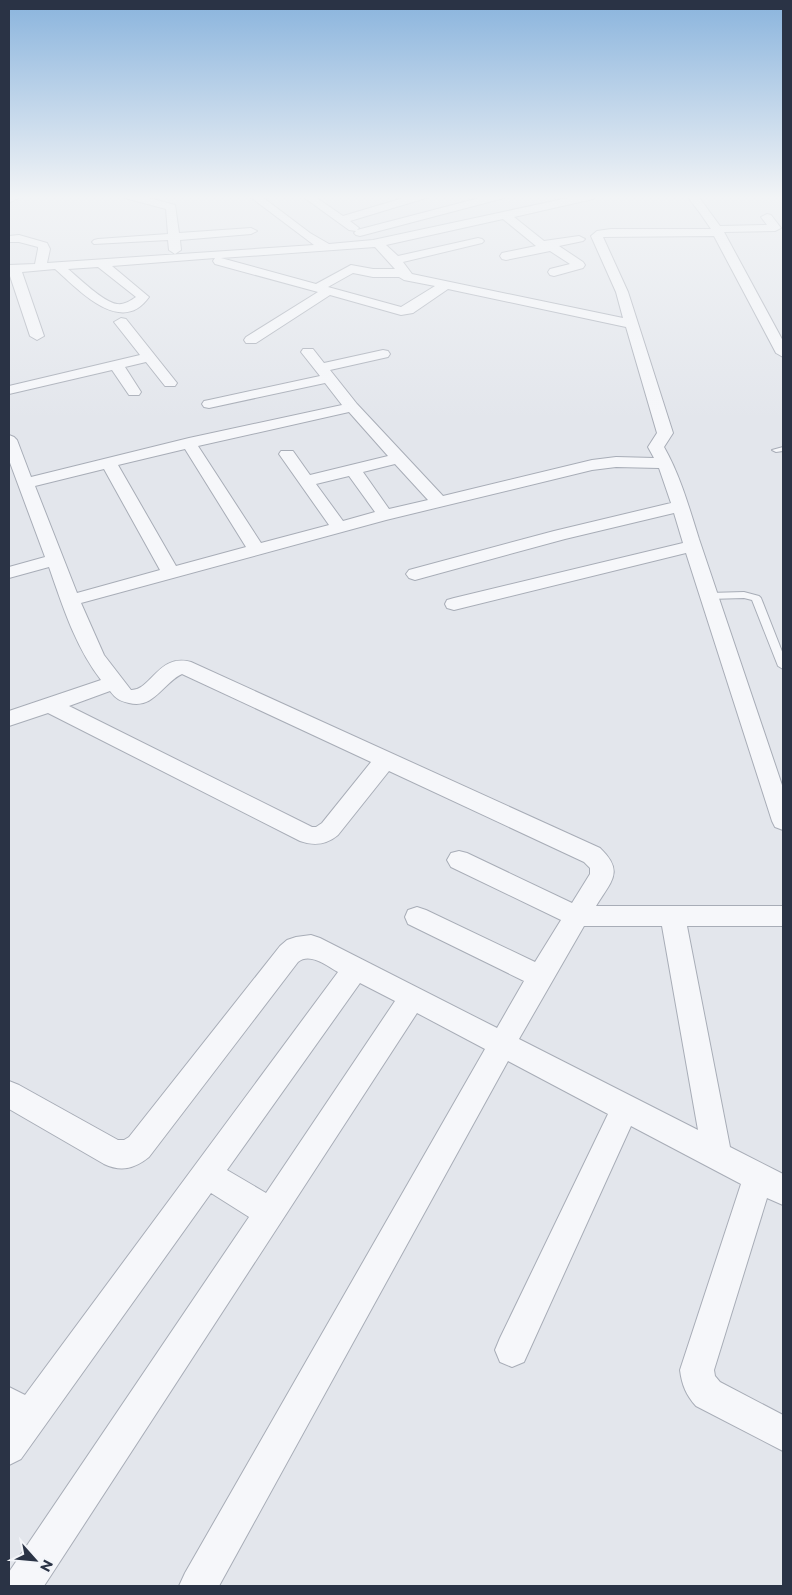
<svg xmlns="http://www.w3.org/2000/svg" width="792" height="1595" font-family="Montserrat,sans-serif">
<rect width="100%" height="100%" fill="#e3e6ec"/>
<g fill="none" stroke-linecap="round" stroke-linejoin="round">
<g stroke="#a8adb7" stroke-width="2">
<path id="service" d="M783 447V451L776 452 772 450Z
M744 592 759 596 761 598 783 654V669L778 666 752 600 744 598 709 599 704 596 709 593Z"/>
</g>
<g stroke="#a8adb7" stroke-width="2">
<path id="minor" d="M9 196H22L9 203Z
M124 196H142L175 205 179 233 251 228 257 231 251 234 180 240 181 250 175 254 169 250 168 240 94 244 92 242 94 240 98 239 168 234 166 209 125 198Z
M249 196H261L310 233 329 244 373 240 577 196H598L593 199 514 217 544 241 579 236 585 239 583 241 559 246 583 262 585 265 583 268 554 276 550 275 548 272 550 269 570 264 550 251 506 260 502 259 500 256 502 253 536 246 503 219 386 245 398 256 478 238 482 239 484 241 482 243 403 262 412 274 623 318 616 292 591 236 597 231 611 229H711L700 213 687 196H698L720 226 767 225 761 217 767 214 771 215 781 228 775 231 724 232 783 341V357L776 353 714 236 603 237 628 292 673 433 664 447C680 475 689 507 699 539L783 788V830L775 827 772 821 686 553 454 610 447 608 445 604 447 600 454 598 683 543 674 513 565 539 415 580 409 578 406 574 409 570 554 531 671 503 659 468 616 467 592 470 386 520 81 603 104 655 131 690C151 691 158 653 191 662L600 848C625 872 611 881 596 906H783V926H687L730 1147 783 1174V1205L767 1198 714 1370 715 1376 720 1382 783 1415V1451L696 1406C686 1395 682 1385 680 1370L741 1184 631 1126 524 1362 512 1367 500 1362 495 1350 500 1338 608 1114 508 1061 219 1586H179L185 1573 485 1049 417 1013 44 1586H9V1572L249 1217 211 1193 21 1459 9 1465V1387L25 1395 338 972C327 966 310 952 298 962L149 1157C134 1169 121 1172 104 1164L9 1109V1081L19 1085 118 1140H124L129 1137 280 946 287 940 296 937 311 935 320 938 497 1028 524 981 408 924 405 917 408 910 417 907 426 910 535 962 561 920 451 867 447 860 451 853 459 851 467 853 572 903 590 874V868L584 862 389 771 338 835C326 845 314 846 300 841L48 713 9 726V711L101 680C75 646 63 607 49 567L9 578V567L45 557 9 460V435L14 437 17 440 31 477 189 438 342 405 325 383 209 408 204 407 202 404 204 401 209 400 320 376 301 352 303 349H313L324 363 383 350 388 351 390 354 388 357 330 370 357 404 443 496 592 460 616 457 654 458 648 447 657 433 626 327 448 289 413 313 401 315 330 295 256 343H246L244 340 246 337 318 292 215 264 213 261 215 258 112 266 149 297C121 337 78 289 55 269L22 272 44 336 37 340 30 336 9 273V265L35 264 38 249V247L19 242H9V236L19 235 47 243 50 249 47 263 314 245ZM375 247 395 269H373L351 265 316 284 221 258ZM98 267 136 297C130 301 124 305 117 304 103 302 79 278 68 269ZM353 273 373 277H399L404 280 435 286 401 307 328 287ZM349 412 388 456 310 475 293 451H281L279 454 329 525 261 543 198 446ZM185 449 246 547 176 566 118 465ZM395 464 428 500 389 509 363 472ZM104 469 160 570 77 593 35 486ZM349 476 375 512 343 521 316 484ZM182 674 371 762 322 823 316 827H312L69 706 110 691C116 699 120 701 129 703 153 710 164 682 182 674ZM584 926H662L698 1130 519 1039ZM360 983 395 1001 266 1193 227 1170Z
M302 196H314L343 216 410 196H427L426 198 350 221 359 228 357 230 487 196H505L504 198 360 236 356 235 354 233 356 231 349 230Z
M121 318 126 319 177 383 175 386H165L146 362 125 367 141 392 139 395H129L112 370 9 394V386L140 355 114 322Z"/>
</g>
<use href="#service" fill="#f6f7fa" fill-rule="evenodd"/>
<use href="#minor" fill="#f6f7fa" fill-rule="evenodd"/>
</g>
<linearGradient id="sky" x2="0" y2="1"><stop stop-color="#8ab4dd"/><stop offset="0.47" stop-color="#f2f4f6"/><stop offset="1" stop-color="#f2f4f6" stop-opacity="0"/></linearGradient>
<rect width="792" height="419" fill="url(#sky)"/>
<rect width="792" height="1595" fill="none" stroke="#2a3345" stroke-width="20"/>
<g transform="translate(35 1560) rotate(117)" stroke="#f3f5f9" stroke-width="4" paint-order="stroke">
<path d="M0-4L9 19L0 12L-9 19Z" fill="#2a3345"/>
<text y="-8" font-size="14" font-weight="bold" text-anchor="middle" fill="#2a3345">N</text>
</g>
</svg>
